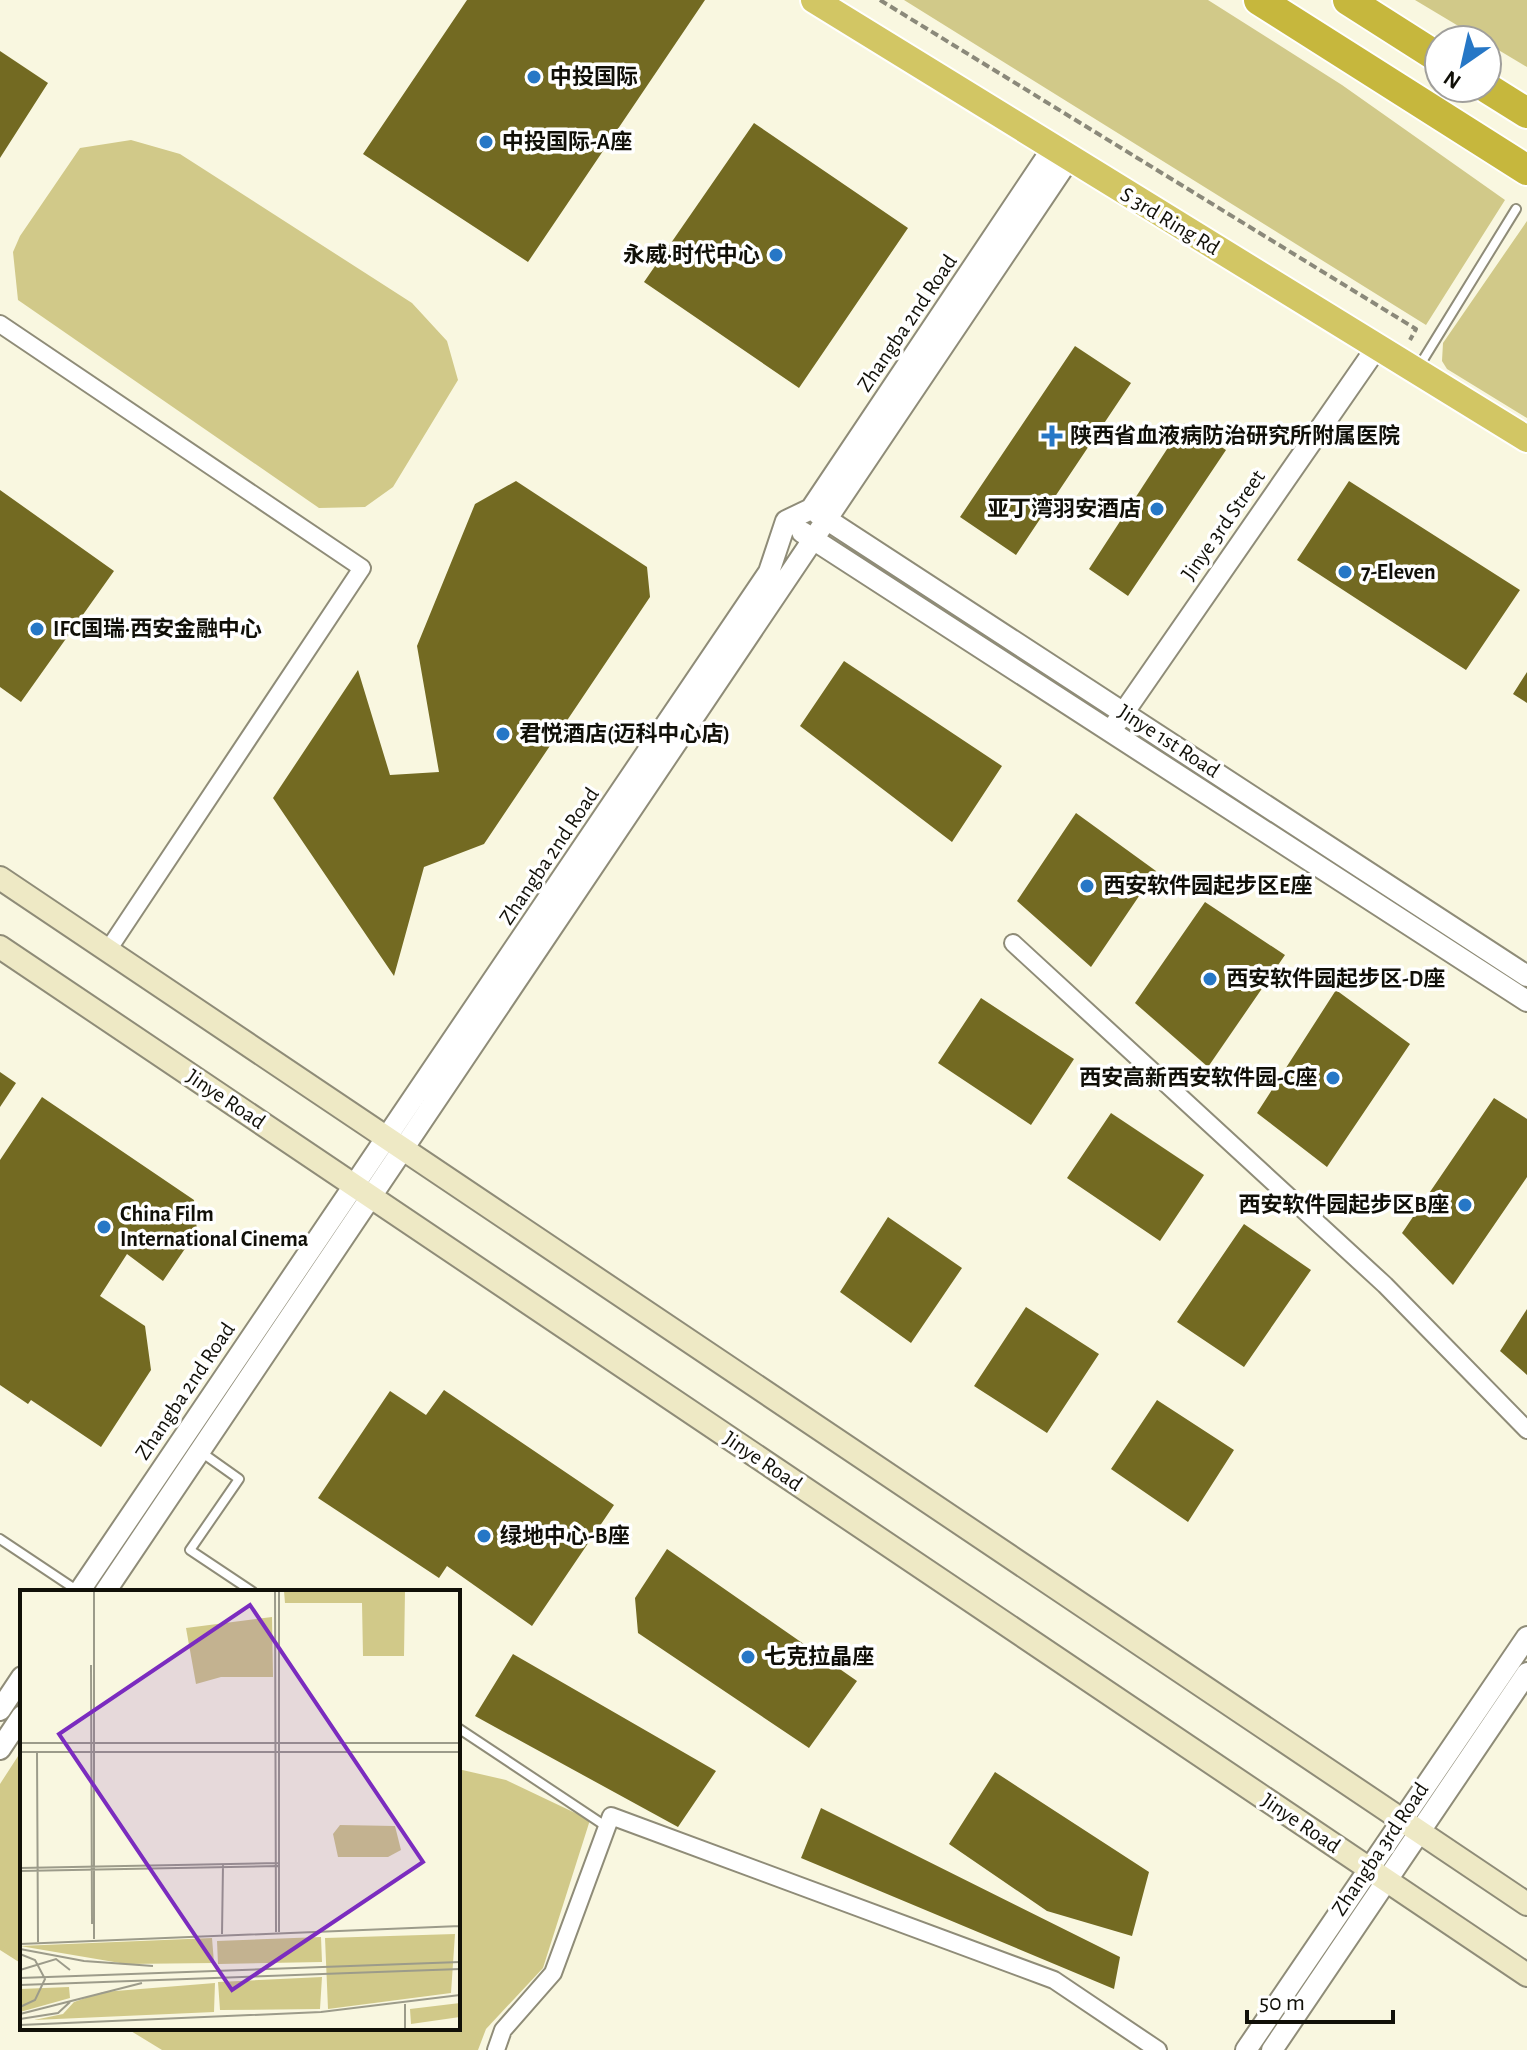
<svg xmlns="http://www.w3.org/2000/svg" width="1527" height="2050" font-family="'Alegreya Sans','Noto Sans SC',sans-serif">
<rect width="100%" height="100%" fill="#f9f7e0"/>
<path fill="#d1c989" d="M904 0H1208L1342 85 1505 200 1426 325Z
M1415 0H1527V67Z
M131 140 180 154 412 303 447 341 458 380 393 487 365 507 319 508 18 300 13 252 20 236 80 148Z
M1527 221V418L1447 369 1442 361 1443 343Z
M22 1750V1964L0 1950V1784Z
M458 1769 506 1780 590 1820 543 1968 486 2029 478 2050H162L126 2028H458Z"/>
<path fill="#736a22" d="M467 0H705L528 262 363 154Z
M0 51 48 83 0 158Z
M754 123 908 228 799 388 644 282Z
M1075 346 1131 383 1016 555 960 517Z
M1184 423 1226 450 1128 596 1089 569Z
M516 481 647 567 650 597 484 844 424 867 394 976 273 798 358 670 390 775 439 772 417 646 475 504Z
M1349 481 1520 590 1466 670 1297 560Z
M0 490 114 571 21 702 0 687Z
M844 661 1002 766 952 842 800 726Z
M1527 672V703L1513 694Z
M1076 813 1156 871 1091 967 1017 901Z
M1205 902 1285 955 1208 1067 1135 1003Z
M1336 990 1410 1044 1327 1167 1257 1113Z
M981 998 1074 1059 1031 1125 938 1063Z
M0 1072 16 1083 0 1107Z
M42 1097 194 1200 197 1231 163 1281 127 1254 100 1296 145 1326 151 1370 101 1447 31 1400 28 1404 0 1385V1160Z
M1494 1098 1527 1119V1177L1453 1285 1402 1233Z
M1111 1113 1204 1175 1160 1241 1067 1178Z
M888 1217 962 1268 911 1343 840 1292Z
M1244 1224 1311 1270 1244 1367 1177 1322Z
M1026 1307 1099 1354 1047 1433 974 1386Z
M1527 1309V1375L1500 1351Z
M444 1390 614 1505 532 1626 447 1566 439 1578 318 1498 390 1391 426 1415Z
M1157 1400 1234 1450 1188 1522 1111 1469Z
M667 1549 857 1681 809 1748 638 1633 635 1598Z
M513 1654 716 1771 678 1827 475 1716Z
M995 1772 1149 1872 1132 1936 1047 1911 949 1844Z
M821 1808 1120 1957 1114 1989 801 1858Z"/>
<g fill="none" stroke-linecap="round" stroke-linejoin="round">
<g stroke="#8f8c78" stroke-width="12">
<path id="service" d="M1418 368 1516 209
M201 1452 239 1479 190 1550 253 1592
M0 1539 78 1591
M458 1728 607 1827"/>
</g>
<g stroke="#8f8c78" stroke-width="20">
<path id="minor" d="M0 324 362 568 108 950
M1013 943 1385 1285 1527 1430
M496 2050 503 2030 553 1973 611 1816 1054 1980 1158 2050"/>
</g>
<g stroke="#8f8c78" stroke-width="24">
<path id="tertiary" d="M817 513 1527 976
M802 532 1527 1001
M1115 725 1377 347
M79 1592 769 572 786 521 811 509 1052 149
M105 1592 1069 159
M0 1710 22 1677
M0 1749 22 1716
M1246 2050 1527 1637
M1272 2050 1527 1673"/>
</g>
<g stroke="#8f8c78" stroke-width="26">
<path id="secondary" d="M0 878 1527 1904
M0 947 1527 1975"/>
</g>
<g stroke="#fff" stroke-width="30">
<path id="trunk" d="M814 0 1527 439"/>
</g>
<g stroke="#fff" stroke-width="34">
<path id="motorway" d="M1259 0 1527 170
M1348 0 1439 58
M1487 88 1527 113"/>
</g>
<path stroke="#8b897a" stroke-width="4" stroke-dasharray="8 4" stroke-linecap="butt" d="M880 0 1416 329 1410 340"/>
<use href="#service" stroke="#fff" stroke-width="8"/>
<use href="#minor" stroke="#fff" stroke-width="16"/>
<use href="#tertiary" stroke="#fff" stroke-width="20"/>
<use href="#secondary" stroke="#eee9c5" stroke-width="22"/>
<use href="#trunk" stroke="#d2c664" stroke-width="26"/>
<use href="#motorway" stroke="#c6b73d" stroke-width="30"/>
</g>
<g fill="#2677c6" stroke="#fff" stroke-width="3">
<circle cx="534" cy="77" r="8"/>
<circle cx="486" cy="142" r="8"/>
<circle cx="776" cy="255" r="8"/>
<path d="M1048 424h8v8h8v8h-8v8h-8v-8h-8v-8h8z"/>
<circle cx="1157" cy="509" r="8"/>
<circle cx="1345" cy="572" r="8"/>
<circle cx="37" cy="629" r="8"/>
<circle cx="503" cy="734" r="8"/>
<circle cx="1087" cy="886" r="8"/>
<circle cx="1210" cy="979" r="8"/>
<circle cx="1333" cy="1078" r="8"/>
<circle cx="1465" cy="1205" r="8"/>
<circle cx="104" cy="1227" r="8"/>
<circle cx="484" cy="1536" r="8"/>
<circle cx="748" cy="1657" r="8"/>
</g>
<g text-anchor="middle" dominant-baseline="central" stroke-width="7" stroke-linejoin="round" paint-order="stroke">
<g font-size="22" font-weight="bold" fill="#111008" stroke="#fff" text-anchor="start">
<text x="550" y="77">中投国际</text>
<text x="502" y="142">中投国际-A座</text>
<text x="760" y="255" text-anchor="end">永威·时代中心</text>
<text x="1070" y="436">陕西省血液病防治研究所附属医院</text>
<text x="1141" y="509" text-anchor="end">亚丁湾羽安酒店</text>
<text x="1361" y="572">7-Eleven</text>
<text x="53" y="629">IFC国瑞·西安金融中心</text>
<text x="519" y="734">君悦酒店(迈科中心店)</text>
<text x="1103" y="886">西安软件园起步区E座</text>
<text x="1226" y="979">西安软件园起步区-D座</text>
<text x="1317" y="1078" text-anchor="end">西安高新西安软件园-C座</text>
<text x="1449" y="1205" text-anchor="end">西安软件园起步区B座</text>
<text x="120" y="1214">China Film<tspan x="120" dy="25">International Cinema</tspan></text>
<text x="500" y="1536">绿地中心-B座</text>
<text x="764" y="1657">七克拉晶座</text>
</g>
<g font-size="22" fill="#111008" stroke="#fff">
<text transform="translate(1170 221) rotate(31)">S 3rd Ring Rd</text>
<text transform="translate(907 323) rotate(-56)">Zhangba 2nd Road</text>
<text transform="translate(1223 525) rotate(-55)">Jinye 3rd Street</text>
<text transform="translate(1169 741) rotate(33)">Jinye 1st Road</text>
<text transform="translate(549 856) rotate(-56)">Zhangba 2nd Road</text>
<text transform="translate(226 1099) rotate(34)">Jinye Road</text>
<text transform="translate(185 1391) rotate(-56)">Zhangba 2nd Road</text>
<text transform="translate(763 1461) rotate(34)">Jinye Road</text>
<text transform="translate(1301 1823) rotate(34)">Jinye Road</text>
<text transform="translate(1380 1849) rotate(-56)">Zhangba 3rd Road</text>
</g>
</g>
<g transform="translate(20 1590)">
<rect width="440" height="440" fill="#f9f7e0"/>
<path d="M264 1H385L384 66H343L342 13H265ZM252 27 253 87H201L176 94 166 38ZM320 235 375 236 381 260 368 267H318L313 244ZM435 344 431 403 308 419 305 348ZM301 347 302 372 198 374 197 351ZM192 348 194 373 106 374 0 356ZM302 387 300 419 200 420 198 392ZM195 393 194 422 14 430 43 424 54 412 83 402ZM49 397 50 408 0 422V399ZM440 413V427L391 434 390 419Z" fill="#d1c989"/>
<path fill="none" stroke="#9c9b8a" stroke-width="2" d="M74 1V349M255 1 256 342M259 1V342M71 75 72 334M0 153H440M0 162H440M17 162 18 352M0 278 259 273M0 281 258 276M202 344 203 275M0 354 440 336M0 359 64 371 133 376M0 364 15 370 25 389 15 410 0 417M439 371 440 330M0 380 36 369 50 380M0 388 440 372M0 395 440 379M385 414V439M0 424 122 393M0 429 38 423 50 412M0 435 301 422 440 405"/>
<path fill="#7b2cbf" fill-opacity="0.15" stroke="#7b2cbf" stroke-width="4" d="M230 15 403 272 212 400 39 144Z"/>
<rect width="440" height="440" fill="none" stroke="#111008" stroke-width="4"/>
</g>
<g transform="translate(1463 64) rotate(214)"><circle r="38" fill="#ffffff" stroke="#a09f9c" stroke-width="2"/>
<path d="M0-6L14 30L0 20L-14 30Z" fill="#2677c6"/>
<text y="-12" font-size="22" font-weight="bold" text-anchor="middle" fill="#111008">N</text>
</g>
<path d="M1247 2010v12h146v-12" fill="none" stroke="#111008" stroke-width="4"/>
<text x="1259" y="2010" font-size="24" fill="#111008" stroke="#ffffff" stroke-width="6" paint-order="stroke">50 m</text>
</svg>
